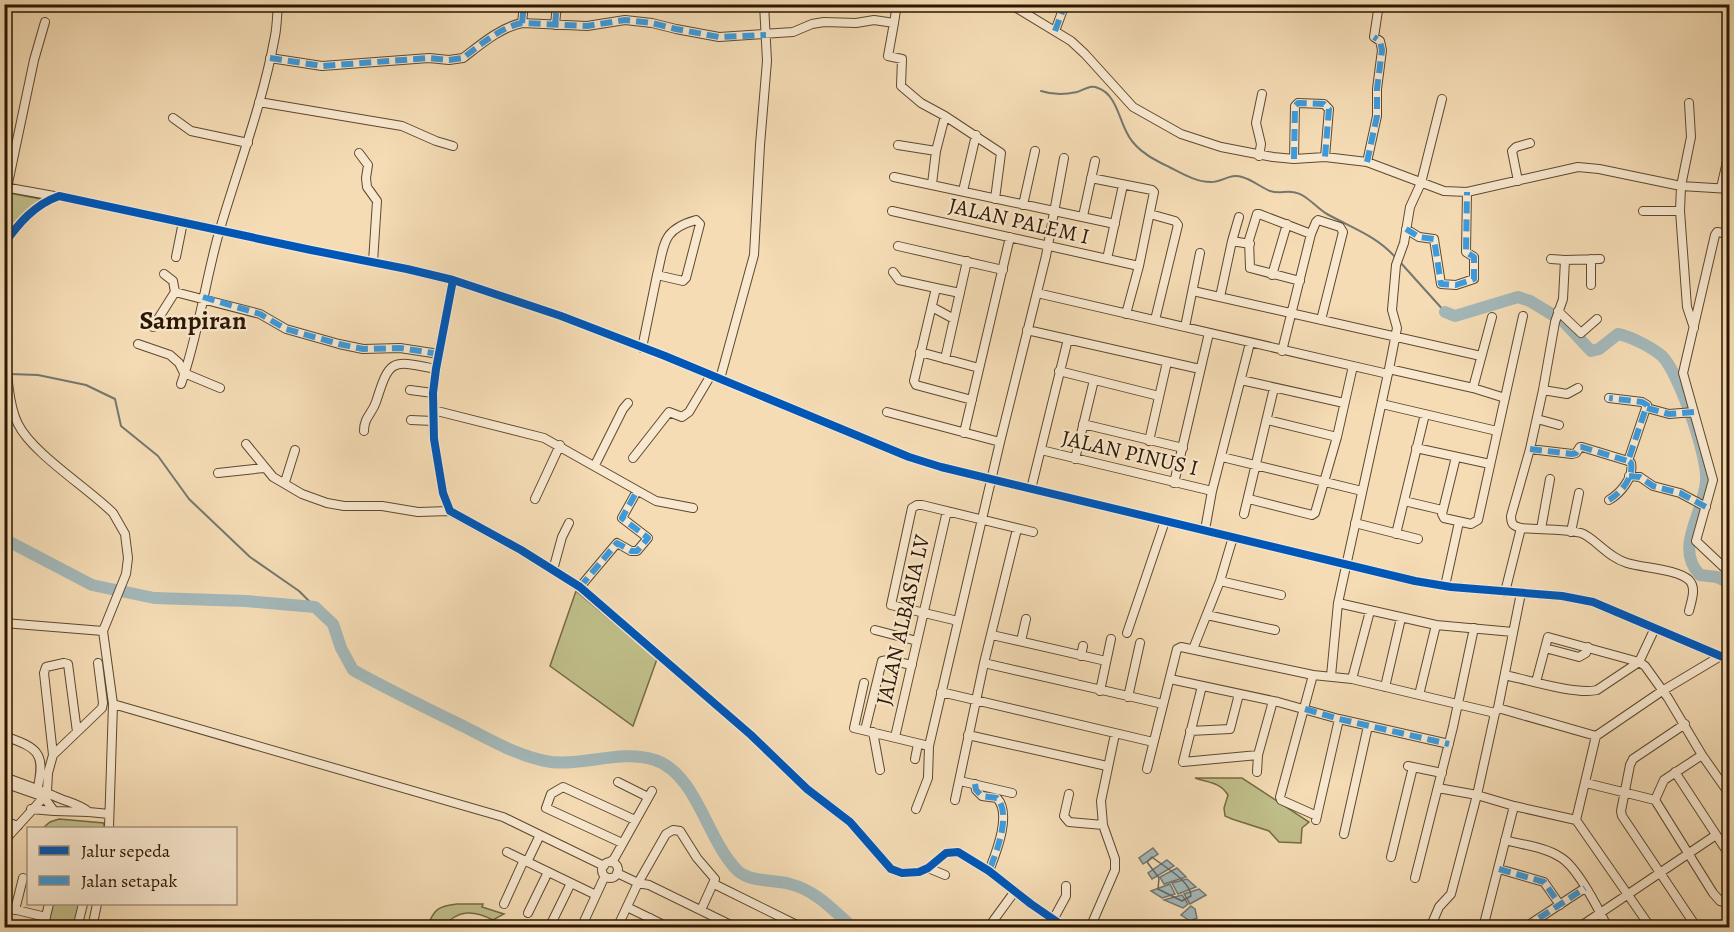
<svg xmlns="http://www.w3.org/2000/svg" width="1734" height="932" font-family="Alegreya,serif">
<rect width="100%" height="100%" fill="#f5dcb5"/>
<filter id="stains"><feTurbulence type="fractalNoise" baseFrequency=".00333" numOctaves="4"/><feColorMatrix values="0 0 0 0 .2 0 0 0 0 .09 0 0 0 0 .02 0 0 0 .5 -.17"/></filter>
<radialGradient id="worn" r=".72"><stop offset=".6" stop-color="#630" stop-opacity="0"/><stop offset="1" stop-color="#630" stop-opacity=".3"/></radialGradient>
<path fill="#c0bf8a" stroke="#766a45" stroke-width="1.5" d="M9 193 41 199 7 235 5 232V197Z
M576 591 657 659 633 726 550 666Z
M1195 778H1242L1309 822 1302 828 1301 843 1279 842 1269 831 1232 819 1225 816 1224 808 1228 795C1220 782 1209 783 1195 778Z
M59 819 104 823V828H43L50 822Z
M53 904H80L74 927 47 928Z
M457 904H483L482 907 504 914 493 920C474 910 458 909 443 927H427C434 910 437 906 457 904Z"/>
<path fill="#a3b8ba" stroke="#737770" stroke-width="1.5" d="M1153 848 1158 854 1143 864 1139 858Z
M1167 860 1174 866 1152 879 1148 873Z
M1177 868 1186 877 1164 884 1160 877Z
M1187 879 1196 887 1178 894 1172 883Z
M1170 884 1175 894 1162 898 1151 891Z
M1199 889 1206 895 1190 904 1184 894Z
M1182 895 1188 904 1183 908 1164 900Z
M1191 906 1195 909 1197 918 1190 921 1181 915Z"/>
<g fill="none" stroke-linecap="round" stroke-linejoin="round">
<path stroke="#67675d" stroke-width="1.5" d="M1152 857C1164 867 1190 880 1191 896L1182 901 1158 889 1159 878 1147 862Z"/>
<path stroke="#737770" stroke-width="2" d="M1041 91C1053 95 1064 95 1077 92 1084 90 1090 84 1098 88 1116 94 1119 119 1127 133 1133 146 1148 157 1161 163 1177 170 1193 182 1211 182 1223 182 1230 173 1242 177 1253 180 1260 187 1270 191 1279 194 1284 191 1292 192 1306 193 1316 208 1327 214 1352 228 1377 236 1396 258
M1400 262 1445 312
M10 374 38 375 86 385 115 399 121 426 158 456 189 499 250 557 299 591 315 607"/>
<path stroke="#a3b8ba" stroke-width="12" d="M1445 312 1455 316 1518 297 1530 301 1563 321 1591 351 1599 349 1618 334C1630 336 1653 348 1662 356 1679 373 1708 457 1706 480 1705 512 1673 547 1700 575L1717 577 1730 583
M4 539 92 585 154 598 246 601 315 607 333 624 341 648 353 670C389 690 426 708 463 726 491 740 519 757 551 762 585 766 621 749 655 760 697 774 707 841 738 871 752 883 774 879 790 884 817 891 833 910 853 928"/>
<g stroke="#5e482d" stroke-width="10">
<path id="minor" d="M1010 4 1071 41 1085 54 1133 107 1181 134 1221 147 1273 157 1294 159 1325 157 1367 162 1444 191 1467 192 1578 167 1599 169 1681 186 1730 189
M522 23 524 4
M894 23 897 4
M555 25 557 4
M1055 31 1065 4
M270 58 322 66 429 58 449 60 463 58C480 45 501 27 522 23L587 26 625 20 652 23 676 29 719 37 793 32 812 24 824 22 856 23 874 20 894 23 888 56 902 59 901 86 921 103 945 116 1001 153 995 199
M259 102 402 126 436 141 453 146
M1689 103 1691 137 1681 186 1680 211 1687 307 1694 328
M173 118 191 131 248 143
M898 145 936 151
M359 153 368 165 366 178 367 187 377 201 373 262
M1259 156 1261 144 1256 123 1262 94
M1294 159 1295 106 1298 103 1324 104 1329 109 1325 157
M1367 162 1377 116V89L1382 50 1380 41 1374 37 1379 4
M894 177 1115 224
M1091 178 1152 190 1154 192 1139 266 1126 314
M1518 181 1512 151 1516 147 1530 143
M932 184 936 151 945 116
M4 187 54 196
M7 188 34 60 45 22
M1721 188 1730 148
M963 191 976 135
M1023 205 1035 151
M892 211 1139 266
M1643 211H1680
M1150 214 1175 221 1178 225 1155 320
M1083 216 1095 161
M696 220 700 224 686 278 683 281 657 275C665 244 661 230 696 220Z
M1406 229 1419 237 1434 239 1441 284 1456 285 1474 279V257L1466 252 1467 192
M1730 234 1717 232 1715 235 1683 373 1713 480 1696 541 1730 573
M1232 241 1239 217
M4 244C19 223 34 205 59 196L311 250 407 269 453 280 561 316 665 356 909 457 941 467 1415 581 1451 587 1562 596 1593 602 1730 660
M898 246 1003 270
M176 257 183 222
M1107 259 1123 185
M1551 259 1565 260
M1591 259V285
M893 272 899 280 936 288
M164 274 173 281 175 292
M1272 275 1287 224
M453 280 436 369 433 393 434 439 443 493 450 511 521 550 580 587 751 735 807 789 850 822 891 869 902 873 919 872 928 868 946 853 958 852 989 871 1031 904 1066 928
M1300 281 1250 268 1249 240 1257 214H1259L1311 234
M1193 291 1481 356
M960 293 936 288 914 381 916 385 972 400
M1037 293 1388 374
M1220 297 1232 241 1250 244
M932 307 954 319
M1558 311 1581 333 1597 319
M1727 321 1730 311
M4 324C6 351 6 401 18 424 32 453 88 488 113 513L125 534 128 558 126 574 103 631 113 704 109 828
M153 327 175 292 260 314 286 329 339 344 363 349 400 348 439 354
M1185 327 1200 253
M1027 330 1200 369
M138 344 170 355 179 363 184 373 220 388
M642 348 657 275
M1282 351 1311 234 1316 222 1318 220 1340 227 1343 232 1321 320
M920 352 979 368
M945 359 967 261
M1389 369 1397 328 1392 310 1396 265 1404 243 1410 207 1421 183 1442 99
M1059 371 1159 396
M720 379 754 255 760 145 767 61 764 4
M1241 380 1344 403
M181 384C199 334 205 280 220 229 239 165 263 102 275 36 277 26 277 15 278 4
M1473 388 1492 317
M410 390 433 393
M1543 390 1567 394 1578 388
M1382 404 1497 431
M1647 408 1669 414 1694 412
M433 410 544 438 656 501 693 508
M887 412 1000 442
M1537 419 1559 425
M411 420 433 421
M1267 420 1337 437
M1083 424 1183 448
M364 431C364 417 372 414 376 402 390 358 391 360 436 369
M964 433 1010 237
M1149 441 1167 362
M246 444 273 477 302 494 327 503 344 506H382L418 512 450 511
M1416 448 1490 464
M1530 449 1572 454 1576 453 1580 447H1582L1628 461 1647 405 1642 402 1609 398
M1041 450 1212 491
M1222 457 1362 491
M1456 457 1442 514 1444 518 1471 524 1478 520 1523 316
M633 458 669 412 682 417 689 412 711 375
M1075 459 1094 380
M595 465 623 409 628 403
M218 473 264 468
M1629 476 1640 477 1653 486 1680 493 1706 507
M285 482 295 450
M1174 483 1209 333
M1031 489 1068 339
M535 499 560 445
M1249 499 1312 515 1315 513 1337 437 1353 366
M1609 500C1621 493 1634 477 1631 463L1628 461
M1404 501 1442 510
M1244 514 1274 388
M1355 523 1418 539
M1521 528C1540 530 1562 528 1581 533 1594 537 1607 557 1627 563 1643 568 1677 569 1689 580 1697 588 1691 602 1689 611
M1541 529 1550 479
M1205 530 1212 491 1250 343
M1571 532 1579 493
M1396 534 1425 414
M553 570 562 537 569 523
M1220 581 1281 595
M1445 586 1459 522
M580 587 617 543 631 551H637L648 538 622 518 637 491
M1505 592 1521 528C1513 526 1511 524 1511 516L1530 449 1543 390 1555 322 1563 299 1565 260 1600 259
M1521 593 1498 708 1495 713 1477 795 1514 806 1576 820 1651 928
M1338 603 1436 625 1513 632
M1207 615 1275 630
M958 621 891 605 912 508 917 505H922L1033 532
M4 623 103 631
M1655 628 1639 662 1645 666 1668 698 1702 755 1730 795
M875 630 917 641
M1127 633 1165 521
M992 635 1106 661
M1021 641 1026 619
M1545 648 1579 657 1586 653 1588 647
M1193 649 1220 581 1233 537
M1081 656 1083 646
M984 663 1163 704
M1505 675C1527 680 1577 695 1597 690L1639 662 1548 637 1536 682
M1331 676 1338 603 1389 369 1473 388 1505 398
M1170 679 1278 702 1339 719 1449 744
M1352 679 1370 611
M864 683 854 728 929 746
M1202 686 1183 762 1258 755
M1385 687 1401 618
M1100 691 1111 639
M941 692 1153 742
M1419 695 1436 625
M1128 697 1140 643
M113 704 503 817 604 866
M1498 708 1596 736
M1685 724 1633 759 1630 765 1621 811 1622 816 1697 928
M865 730 882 661 888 660 912 665
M1190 731 1230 729 1239 694
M873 732 880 770
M968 735 1107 766
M4 736C39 748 46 753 37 791
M895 737 947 511
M53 755 44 673 46 667 64 663 68 664 77 732
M915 759 918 744
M1408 766 1442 773
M1147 769 1177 649 1181 647 1313 675
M1257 772 1258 755 1273 701
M1675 772 1730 856
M4 777C21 783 38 789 54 796 66 802 78 803 89 812
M960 781 1012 793
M618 782 648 797
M4 783 44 797 54 811 89 812 109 814
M1586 783 1655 800 1713 893 1720 901 1730 903
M975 784 976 790 982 796 997 798C1012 814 996 853 989 871
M1069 794 1064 816 1069 822 1103 825
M955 800 984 663 1017 529
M1655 800 1664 780 1702 755
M31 809 54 811
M916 809 928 778 929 746 1000 442 1046 256 1064 158
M1317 816 1281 800 1280 797 1313 675 1352 679 1495 713
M1316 820 1339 719
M1576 820 1596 736 1662 691 1719 657
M4 821 18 826
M1344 834 1368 726
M1505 840C1523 845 1545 847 1560 857 1577 866 1599 910 1608 928
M4 841 44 797 47 791 48 773 53 755 102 708 103 703 98 663
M622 843 546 808 551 794 563 787 635 820
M507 852 596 895
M1391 857 1413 767
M527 862 540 835
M610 862 614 859 652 791
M602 870a8 8 0 1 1 16 0a8 8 0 1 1-16 0Z
M928 868 945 875
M1499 869 1544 882 1560 905
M617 873 638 883 649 885 737 928
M1415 878 1453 727 1474 628
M714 884 803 928
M504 904 524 860
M4 907 46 917
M627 907 670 928
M15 910 23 878
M528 913 548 872
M1054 918 1066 896V886
M1485 920 1514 806
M43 928 49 904
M77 928 83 904
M92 928 97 904
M549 928 571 883
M581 928 603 880
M617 928 638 883 666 834 673 830 680 831 697 858 715 879 701 910
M646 928 650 918
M988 928 1015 891
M1090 928 1115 870V859L1103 825 1101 801 1115 734
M1430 928 1439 907 1451 894 1477 795 1438 788
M1524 928 1585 888
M1578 928 1716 835"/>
</g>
<use href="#minor" stroke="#f8e8cf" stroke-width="8"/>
<path stroke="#3d9adc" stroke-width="6" stroke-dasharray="12 6" stroke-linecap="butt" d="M522 23 524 4
M555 25 557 4
M1055 31 1065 4
M270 58 322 66 429 58 449 60 463 58C480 45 501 27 522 23L587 26 625 20 652 23 676 29 719 37 766 35
M1294 159 1295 106 1298 103 1324 104 1329 109 1325 157
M1367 162 1377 116V89L1382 50 1380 41 1374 37
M1406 229 1419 237 1434 239 1441 284 1456 285 1474 279V257L1466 252 1467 192
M203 297 260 314 286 329 339 344 363 349 400 348 439 354
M1647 408 1669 414 1694 412
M1530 449 1572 454 1576 453 1580 447H1582L1628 461 1647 405 1642 402 1609 398
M1629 476 1640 477 1653 486 1680 493 1706 507
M1609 500C1621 493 1634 477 1631 463L1628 461
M580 587 617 543 631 551H637L648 538 622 518 637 491
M1305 709 1339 719 1449 744
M975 784 976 790 982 796 997 798C1012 814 996 853 989 871
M1499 869 1544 882 1560 905
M1524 928 1585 888"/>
<g stroke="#f8e8cf" stroke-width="11">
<path id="cycleway" d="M4 244C19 223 34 205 59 196L311 250 407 269 453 280 561 316 665 356 909 457 941 467 1415 581 1451 587 1562 596 1593 602 1730 660
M453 280 436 369 433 393 434 439 443 493 450 511 521 550 580 587 751 735 807 789 850 822 891 869 902 873 919 872 928 868 946 853 958 852 989 871 1031 904 1066 928"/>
</g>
<use href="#cycleway" stroke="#0057b8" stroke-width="8"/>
</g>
<g text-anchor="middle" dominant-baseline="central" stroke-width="4.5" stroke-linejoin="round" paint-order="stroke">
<g font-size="22" fill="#2b1600" stroke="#f8e8cf">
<text transform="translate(1019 221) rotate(13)">JALAN PALEM I</text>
<text transform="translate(1130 453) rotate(13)">JALAN PINUS I</text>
<text transform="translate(903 620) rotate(-77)">JALAN ALBASIA LV</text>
</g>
<g font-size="26" font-weight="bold" fill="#2b1600" stroke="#f8e8cf">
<text x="193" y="320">Sampiran</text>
</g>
</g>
<rect width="1734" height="932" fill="none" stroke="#f5dcb5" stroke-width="24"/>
<rect x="6" y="6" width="1722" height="920" fill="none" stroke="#2b1600" stroke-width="3"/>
<rect x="12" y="12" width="1710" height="908" fill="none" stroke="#2b1600" stroke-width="1.5"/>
<rect x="27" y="827" width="210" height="78" fill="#f8e8cf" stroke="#a6947c" stroke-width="1.5"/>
<rect x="39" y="846" width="30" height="9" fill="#0057b8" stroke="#a6947c" stroke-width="1.5"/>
<text x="81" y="857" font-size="18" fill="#2b1600">Jalur sepeda</text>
<rect x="39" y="876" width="30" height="9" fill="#3d9adc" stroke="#a6947c" stroke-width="1.5"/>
<text x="81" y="887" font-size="18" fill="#2b1600">Jalan setapak</text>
<rect width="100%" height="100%" filter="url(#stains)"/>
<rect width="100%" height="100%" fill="url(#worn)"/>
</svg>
